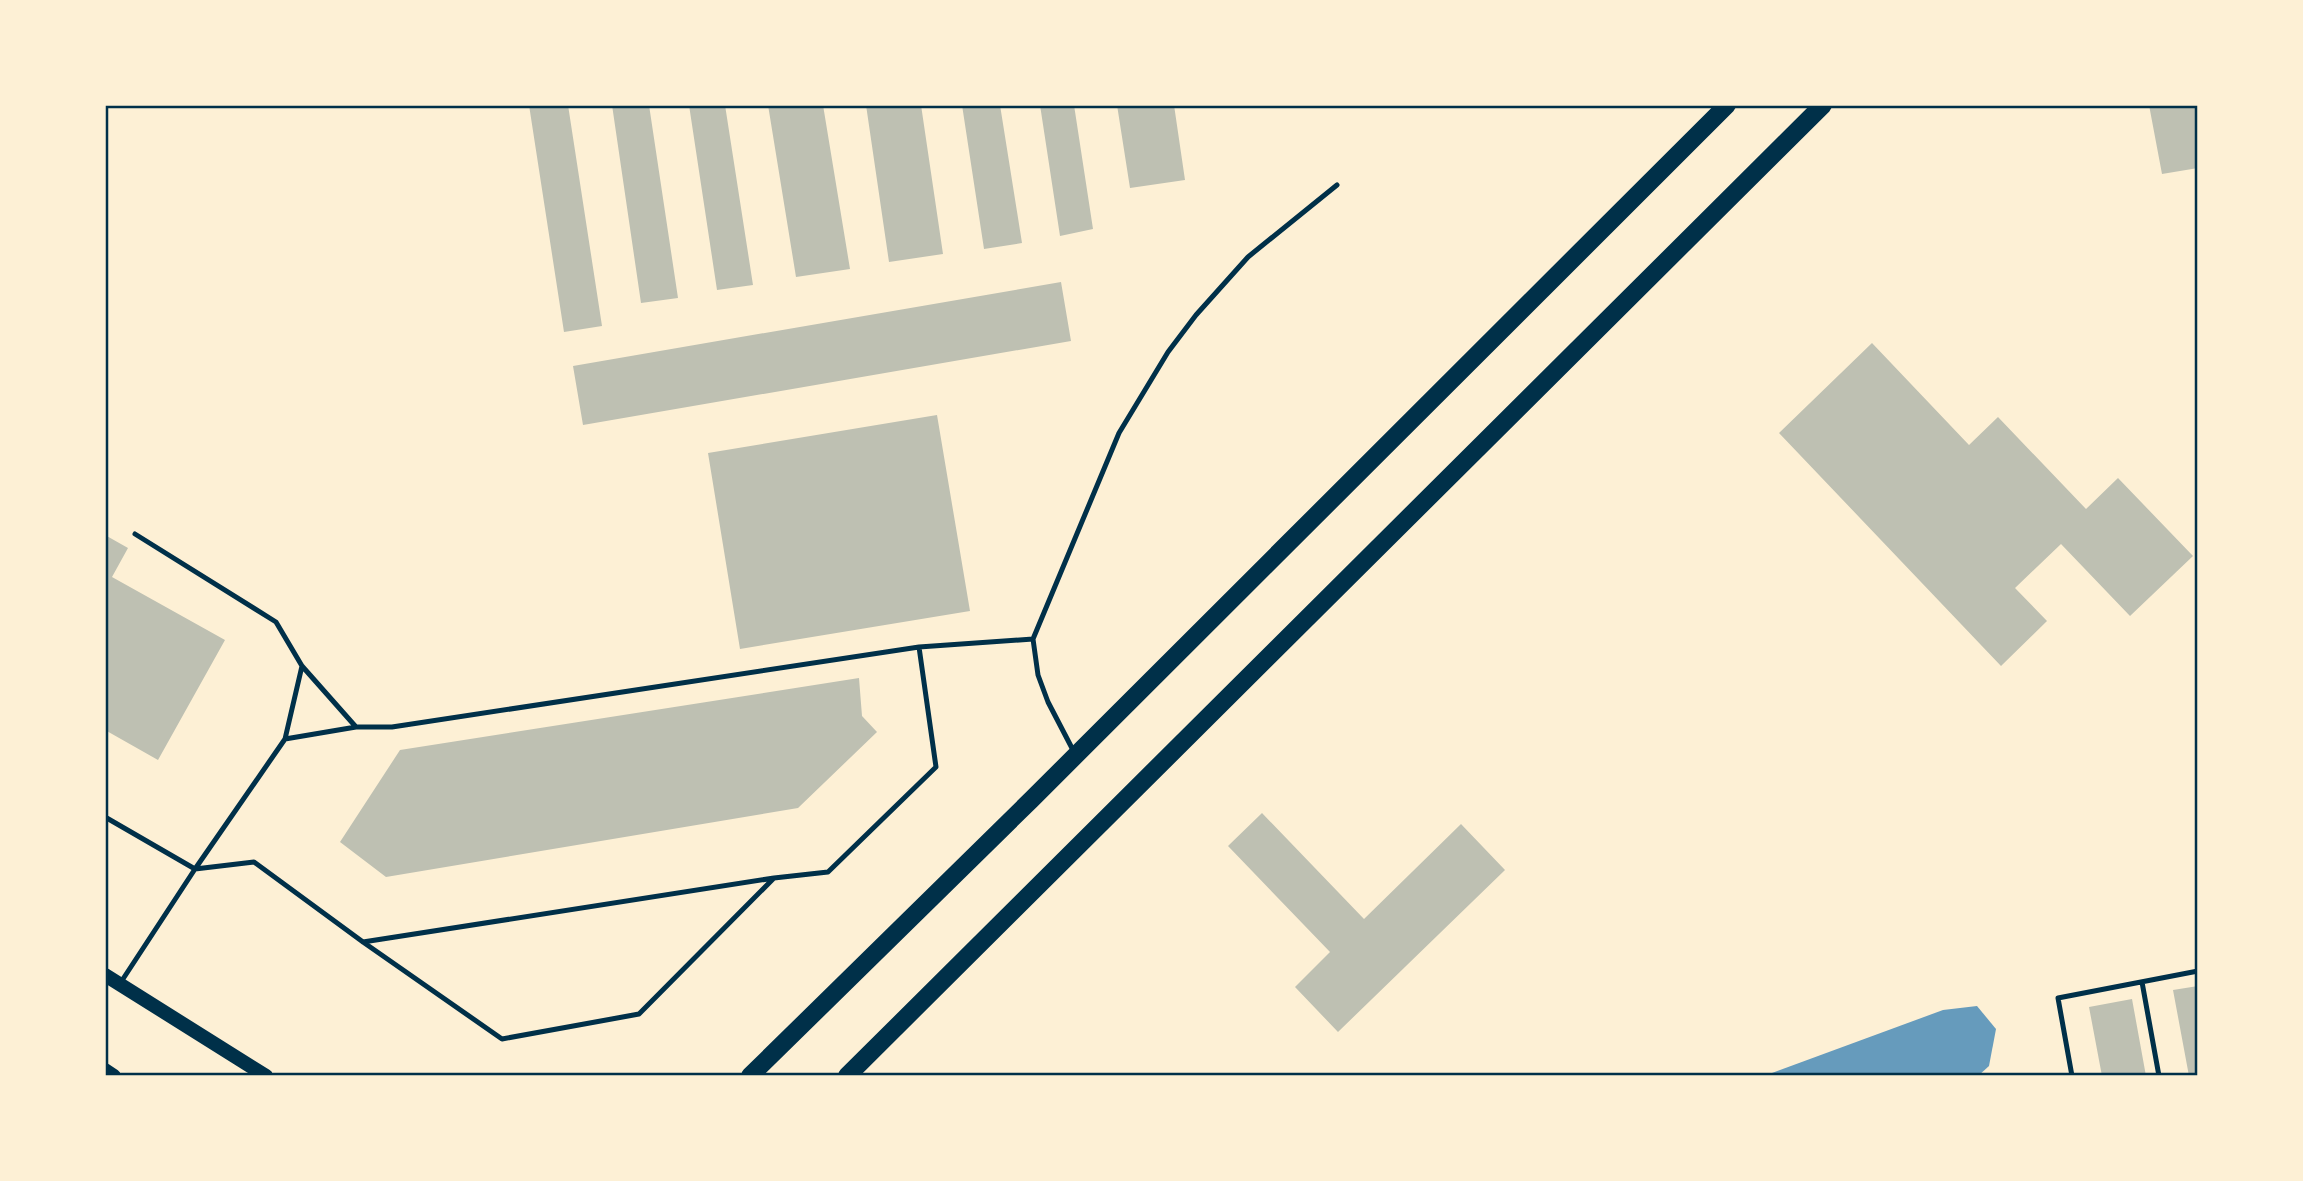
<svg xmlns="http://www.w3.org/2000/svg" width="2303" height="1181" font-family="Barlow,sans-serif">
<rect width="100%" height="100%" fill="#fdf0d5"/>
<path fill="#669bbc" d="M1977 1006 1996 1029 1989 1066 1978 1076H1764L1943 1010Z"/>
<path fill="#bec0b2" d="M529 105H568L602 326 564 332Z
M612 105H649L678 298 641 303Z
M689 105H725L753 285 717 290Z
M768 105H823L850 269 796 277Z
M866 105H921L943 254 889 262Z
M962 105H1000L1022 243 984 249Z
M1040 105H1074L1093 229 1060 236Z
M1117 105H1174L1185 180 1130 188Z
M2149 105H2198V168L2162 174Z
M1061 282 1071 341 583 425 573 366Z
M1872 343 1969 445 1998 417 2086 509 2118 478 2193 556 2130 616 2061 544 2015 588 2047 621 2001 666 1779 433Z
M937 415 970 611 740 649 708 453Z
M105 535 128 548 112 577 225 640 158 760 105 730Z
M859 678 862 716 877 732 798 808 386 877 340 842 400 750Z
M1262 813 1364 919 1461 824 1505 870 1338 1032 1295 987 1330 952 1228 846Z
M2198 986V1076H2189L2173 990Z
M2132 999 2146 1076H2102L2089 1007Z"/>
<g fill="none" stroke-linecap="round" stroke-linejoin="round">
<path stroke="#003049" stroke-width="5" d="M135 534 276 622 302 666 356 727H392L919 647
M285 739 302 666
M1074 752 1048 702 1038 675 1033 639 1119 433 1168 352 1196 315 1248 257 1337 185
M105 817 195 869 254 862 363 942 502 1039 639 1014 774 878 828 872 936 767 919 647 1033 639
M363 942 774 878
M121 982 195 869 285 739 356 727
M2142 982 2159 1076
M2072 1076 2058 998 2198 971"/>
<path stroke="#003049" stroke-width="14" d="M105 975 266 1076
M105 1070 114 1076"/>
<path stroke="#003049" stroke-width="18" d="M750 1076 1031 800 1727 105
M847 1076 1823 105"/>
</g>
<rect width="2303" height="1181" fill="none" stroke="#fdf0d5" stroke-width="214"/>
<rect x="107" y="107" width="2089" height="967" fill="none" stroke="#003049" stroke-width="2.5"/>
</svg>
